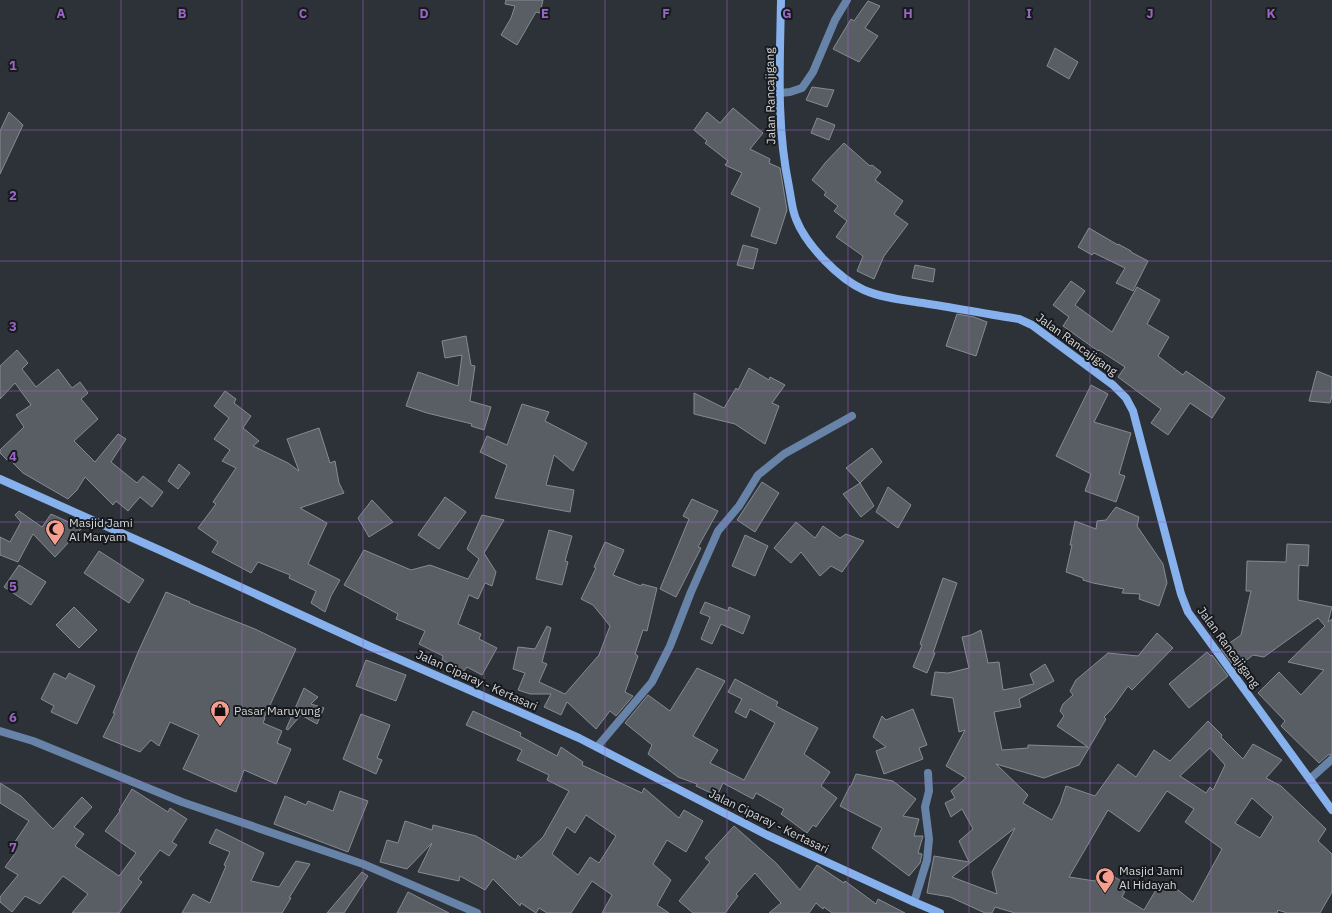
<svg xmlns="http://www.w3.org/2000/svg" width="1332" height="913" font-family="'IBM Plex Sans',sans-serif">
<rect width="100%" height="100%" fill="#2d3138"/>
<path fill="#595e65" stroke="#868b92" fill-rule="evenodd" d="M506 0H543L540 13 536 12 517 45 501 35 511 18 515 6 505 4Z
M868 1 880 6 865 28 878 36 859 62 833 49 851 19 854 21Z
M1055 48 1078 62 1069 79 1047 66Z
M812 87 834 90 827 107 806 100Z
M733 108 763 133 750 149 770 159 769 163 780 168 787 210 776 244 751 236 760 208 731 194 742 173 725 165 728 161 705 143 707 141 694 130 707 112 720 123Z
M9 112 23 125 0 174V131Z
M817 118 835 125 829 140 811 133Z
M844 143 870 166 872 165 881 172 875 180 903 201 894 214 908 224 884 256 874 279 857 271 863 256 836 237 847 221 834 211 838 206 824 195 826 192 812 180 825 163Z
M1089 228 1118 245V244L1131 251V252L1148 261 1133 291 1116 283 1125 268 1094 253 1092 255 1078 247Z
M743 245 758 249 753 269 737 265Z
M915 265 935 269 933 282 912 278Z
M1071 281 1085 291 1075 305 1112 332 1137 287 1160 300 1147 324 1169 337 1158 356 1183 375 1186 371 1225 398 1212 418 1190 403 1168 435 1151 423 1161 409 1118 377 1125 367 1099 350 1098 351 1063 326 1069 317 1053 305Z
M957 314 974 317 987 322 976 356 946 346Z
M466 336 471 365 475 366 470 401 491 407 484 430 471 426 472 424 427 413 406 406 418 372 458 386 462 355 445 358 442 341Z
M17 350 28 363 22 369 36 387 58 369 72 388 80 382 88 393 81 399 98 419 74 441 95 462 118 434 126 439 111 462 137 483 143 476 163 492 152 507 140 497 128 511 116 501 113 505 85 477 77 490 68 499 23 473 9 459 7 460 0 453V450L24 427 16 415 31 405 15 383 0 399V366Z
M749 368 769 380 770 377 785 385 772 403 779 406 765 444 735 424 694 414V393L724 408 736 388 738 390Z
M1317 371 1332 377V396L1330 403 1309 401Z
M1091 385 1108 394 1094 422 1131 433 1119 474 1125 476 1116 502 1085 491 1091 474 1056 456Z
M225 391 236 399 234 403 251 416 243 428 259 441 253 446 288 463 299 471 287 439 319 428 330 463 335 461 339 483 344 493 300 508 327 523 308 564 340 580 331 596 325 612 311 603 316 591 289 578 290 575 258 562 251 573 212 552 218 542 198 528 216 504 213 502 236 468 222 461 230 450 214 439 229 418 214 406Z
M522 404 549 412 545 421 587 443 573 471 554 455 546 485 574 490 570 512 495 498 507 465 480 452 487 436 507 445Z
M872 448 882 462 860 483 846 468Z
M179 464 190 473 178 489 168 481Z
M762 482 779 493 755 532 737 520Z
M860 483 874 506 861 517 843 494Z
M888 487 911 505 898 528 876 512Z
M445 497 466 512 439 549 418 535Z
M692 499 718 511 698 547 701 548 676 597 660 589 689 519 683 516Z
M372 500 393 522 369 537 358 518Z
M1116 507 1139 517 1137 526 1163 564 1167 583 1159 606 1139 599 1140 594 1122 593 1124 589 1093 583 1083 580V578L1066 572 1072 545H1070L1075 521 1096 529 1097 521 1106 520Z
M19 511 42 527 51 514 82 528 55 557 33 534 18 562 0 555V537L10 542 21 522 15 515Z
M482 515 504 520 484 553 496 572 492 586 485 583 478 599 469 595 458 624 481 634 479 639 497 648 482 675 467 667 464 671 442 660 443 656 419 644 425 631 396 619 398 614 344 585 364 550 411 570 430 565 468 579 479 559 467 549Z
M796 522 815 538 823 526 840 538 846 534 864 541 842 572 831 566 820 576 801 552 791 563 774 548Z
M549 530 572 536 565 561 568 562 562 585 536 579Z
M745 535 768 546 755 576 732 566Z
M605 542 624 550 613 575 641 586 642 584 657 588 647 631 643 630 635 654 638 656 625 692 633 696 616 716 610 711 596 729 567 702 561 715 544 707 551 694H530L518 690 525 673 513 669 518 647 535 649 547 626 551 628 542 662 547 664 539 682 565 694 599 655 610 626 593 605 581 599 596 568 594 567Z
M1287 544 1309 545 1308 566 1299 565 1298 600 1332 607 1328 622 1332 619V754L1328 755 1319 763 1281 726 1285 721 1258 693 1279 672 1301 695 1324 670 1288 662 1325 626 1318 618 1264 657 1253 655 1236 669 1221 649 1241 635 1251 591H1246L1247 561 1286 562Z
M99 551 144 580 129 603 84 573Z
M19 565 46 582 31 605 4 587Z
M943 578 957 583 933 653H935L927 673 913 667 922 645 920 644Z
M166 592 190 602 189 603 255 629 296 649 264 718H265L263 723 282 731 277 743 291 749 276 784 244 770 236 792 183 769 199 735 170 722 159 746 151 740 140 752 103 737 115 713H113L139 650Z
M705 602 728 611 729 607 750 616 743 634 721 624 712 644 701 639 710 617 700 613Z
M74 607 97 630 79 648 56 625Z
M981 630 988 663 999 662 1003 690 1034 684 1030 674 1045 664 1054 681 1019 699 1021 707 994 712 1002 750 1028 748V745L1088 747 1057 726 1064 716 1060 711 1063 704 1073 695 1070 691 1076 680 1108 653 1138 656 1157 633 1173 648 1132 690 1128 686 1111 710 1104 717 1106 719 1079 765 1044 778 996 764 1028 795 1023 803 1052 820 1060 804 1066 786 1095 796 1118 764 1136 777 1154 750 1170 761 1208 721 1222 735 1221 737 1243 759 1253 744 1282 760 1266 778 1281 786 1326 829 1318 841 1332 854V892L1320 913H1287L1278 910 1277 913H1015L995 907 992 913H985L950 897 927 893 934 856 969 862 959 841 973 829 962 809 951 817 945 803 955 798 951 791 966 778 946 766 965 730 959 732 953 698 931 695 935 672 948 673 969 668 962 637 971 635ZM1210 748 1225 765 1213 790 1210 787 1206 793 1180 776ZM1167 791 1194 809 1185 822 1222 849 1193 902 1173 886 1171 890 1160 883 1144 910 1122 897 1128 885 1101 869 1095 881 1069 877 1108 810 1139 832ZM1252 798 1273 817 1260 838 1235 823ZM1015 828 992 872 997 894 952 877Z
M1207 652 1211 656 1212 655 1228 676 1189 708 1169 684Z
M366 660 406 675 396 701 356 686Z
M697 668 725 681 693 736 718 750 710 763 744 780 775 723 750 709 746 718 735 712 742 699 728 692 735 679 778 702 776 706 818 728 804 754 830 772 821 786 837 798 816 827 813 825 807 833 781 814 784 809 756 793 753 799 723 783 717 796 696 786 697 784 678 777 648 754 652 745 625 723 648 695 670 711Z
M54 673 66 679 69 673 95 686 77 724 51 712 54 706 41 699Z
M304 688 318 697 311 704 324 708 317 724 301 715 288 730 286 729Z
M913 709 927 745 919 748 923 759 884 774 876 751 886 747 873 737 882 716 886 720Z
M473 711 521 733 520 736 557 756 561 747 583 762 582 765 642 793 644 788 679 818 684 810 703 821 686 852 667 840 653 864 671 880 657 905 669 913H602L612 895 592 881 571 913H547L539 908 536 913 521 903 520 906 493 879 485 890 460 876 459 881 418 872 432 843 407 869 380 862 387 840 398 843 405 821 432 830 433 825 476 836 516 860 518 855 521 858 543 837 569 791 547 780 549 775 517 760 522 750 466 725ZM586 815 616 836 599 863 590 857 578 875 552 854 567 827 575 833Z
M361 714 390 725 377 758 382 760 376 774 343 759Z
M856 774 893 781 916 799 903 816 919 819 914 836H923L918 853 922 854 920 863 909 876 872 848 882 828 840 806 850 786H851Z
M0 783 21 796 53 829 82 797 92 807 74 827 84 834 75 846 119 876 136 853 105 831 120 811 119 810 132 789 168 812 170 808 187 819 172 842 177 845 169 856 160 850 138 879 142 882 119 913H72L88 894 63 876 40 904 25 896 12 912 0 902V897L18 875 5 867 16 852 12 846 29 821 0 803Z
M340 791 368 801 348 852 274 824 285 796 306 805 308 801 333 811Z
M734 826 776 863 800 890 817 865 844 883 845 881 876 904 878 899 905 913H832L824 907 823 909 816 903 809 913H769L781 903 755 873 736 894 738 896 725 913H693L679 901 710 862 705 858Z
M216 829 264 853 251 881 279 887 296 861 310 864 289 898H291L282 913H182L193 894 210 903 226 866 224 865 230 852 209 843Z
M362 872 368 876 344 913H327Z
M408 892 449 913H397Z"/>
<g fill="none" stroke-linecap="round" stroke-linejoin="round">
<path stroke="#6883a8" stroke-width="8" d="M780 93 790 92 802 88 813 72 835 20 847 0
M0 731 33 741 182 802 363 864 477 913
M597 747 652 682 670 646 691 592 718 531 739 506 758 475 784 454 852 416
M1310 779 1332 759
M914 902 927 860 929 839 925 807 929 791 928 773"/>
<path stroke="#86b1ec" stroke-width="8" d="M781 0C780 63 776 125 789 187 791 197 792 210 796 219 806 245 839 279 864 290 882 298 904 300 923 303 955 308 987 314 1019 319L1032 325 1113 385 1126 398 1133 411 1181 594 1188 612 1332 810
M0 479 164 552 369 646 579 738 767 835 914 902 940 913"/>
</g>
<path fill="none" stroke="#9967c8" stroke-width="1" stroke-opacity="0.55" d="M121 0V913M242 0V913M363 0V913M484 0V913M605 0V913M727 0V913M848 0V913M969 0V913M1090 0V913M1211 0V913M0 130H1332M0 261H1332M0 391H1332M0 522H1332M0 652H1332M0 783H1332"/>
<defs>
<g id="mosque-pin" transform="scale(1)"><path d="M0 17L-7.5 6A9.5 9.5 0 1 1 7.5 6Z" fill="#f59d8f" stroke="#17191c"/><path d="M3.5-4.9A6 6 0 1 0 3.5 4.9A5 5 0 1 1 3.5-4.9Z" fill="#111"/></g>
<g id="shop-pin" transform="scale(1)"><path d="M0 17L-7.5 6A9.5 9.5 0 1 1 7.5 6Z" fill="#f59d8f" stroke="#17191c"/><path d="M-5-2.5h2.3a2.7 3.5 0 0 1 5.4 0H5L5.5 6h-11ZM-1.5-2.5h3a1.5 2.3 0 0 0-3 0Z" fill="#111"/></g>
</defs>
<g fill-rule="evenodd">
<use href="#mosque-pin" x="55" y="529"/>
<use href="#shop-pin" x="220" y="710"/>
<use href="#mosque-pin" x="1105" y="877"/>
</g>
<g text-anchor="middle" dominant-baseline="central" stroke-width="4" stroke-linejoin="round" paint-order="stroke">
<g font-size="12" fill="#d2d5d9" stroke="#17191c">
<text transform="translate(770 96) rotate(-91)">Jalan Rancajigang</text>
<text transform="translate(1077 344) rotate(36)">Jalan Rancajigang</text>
<text transform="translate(1229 647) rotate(54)">Jalan Rancajigang</text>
<text transform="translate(477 680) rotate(24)">Jalan Ciparay - Kertasari</text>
<text transform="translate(769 821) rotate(26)">Jalan Ciparay - Kertasari</text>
</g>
<g font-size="12" fill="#d2d5d9" stroke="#17191c" text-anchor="start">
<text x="69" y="522">Masjid Jami<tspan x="69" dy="14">Al Maryam</tspan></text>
<text x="234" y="710">Pasar Maruyung</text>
<text x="1119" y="870">Masjid Jami<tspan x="1119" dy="14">Al Hidayah</tspan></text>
</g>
</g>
<g font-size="13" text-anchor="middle" font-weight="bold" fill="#9967c8" stroke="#17191c" stroke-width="4" stroke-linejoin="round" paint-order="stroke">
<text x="61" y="18">A</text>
<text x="182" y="18">B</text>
<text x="303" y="18">C</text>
<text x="424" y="18">D</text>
<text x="545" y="18">E</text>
<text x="666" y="18">F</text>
<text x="787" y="18">G</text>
<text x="908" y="18">H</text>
<text x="1029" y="18">I</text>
<text x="1150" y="18">J</text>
<text x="1271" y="18">K</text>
<text x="13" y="70">1</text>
<text x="13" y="200">2</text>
<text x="13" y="331">3</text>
<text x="13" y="461">4</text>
<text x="13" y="591">5</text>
<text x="13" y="722">6</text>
<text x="13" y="852">7</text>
</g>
</svg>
